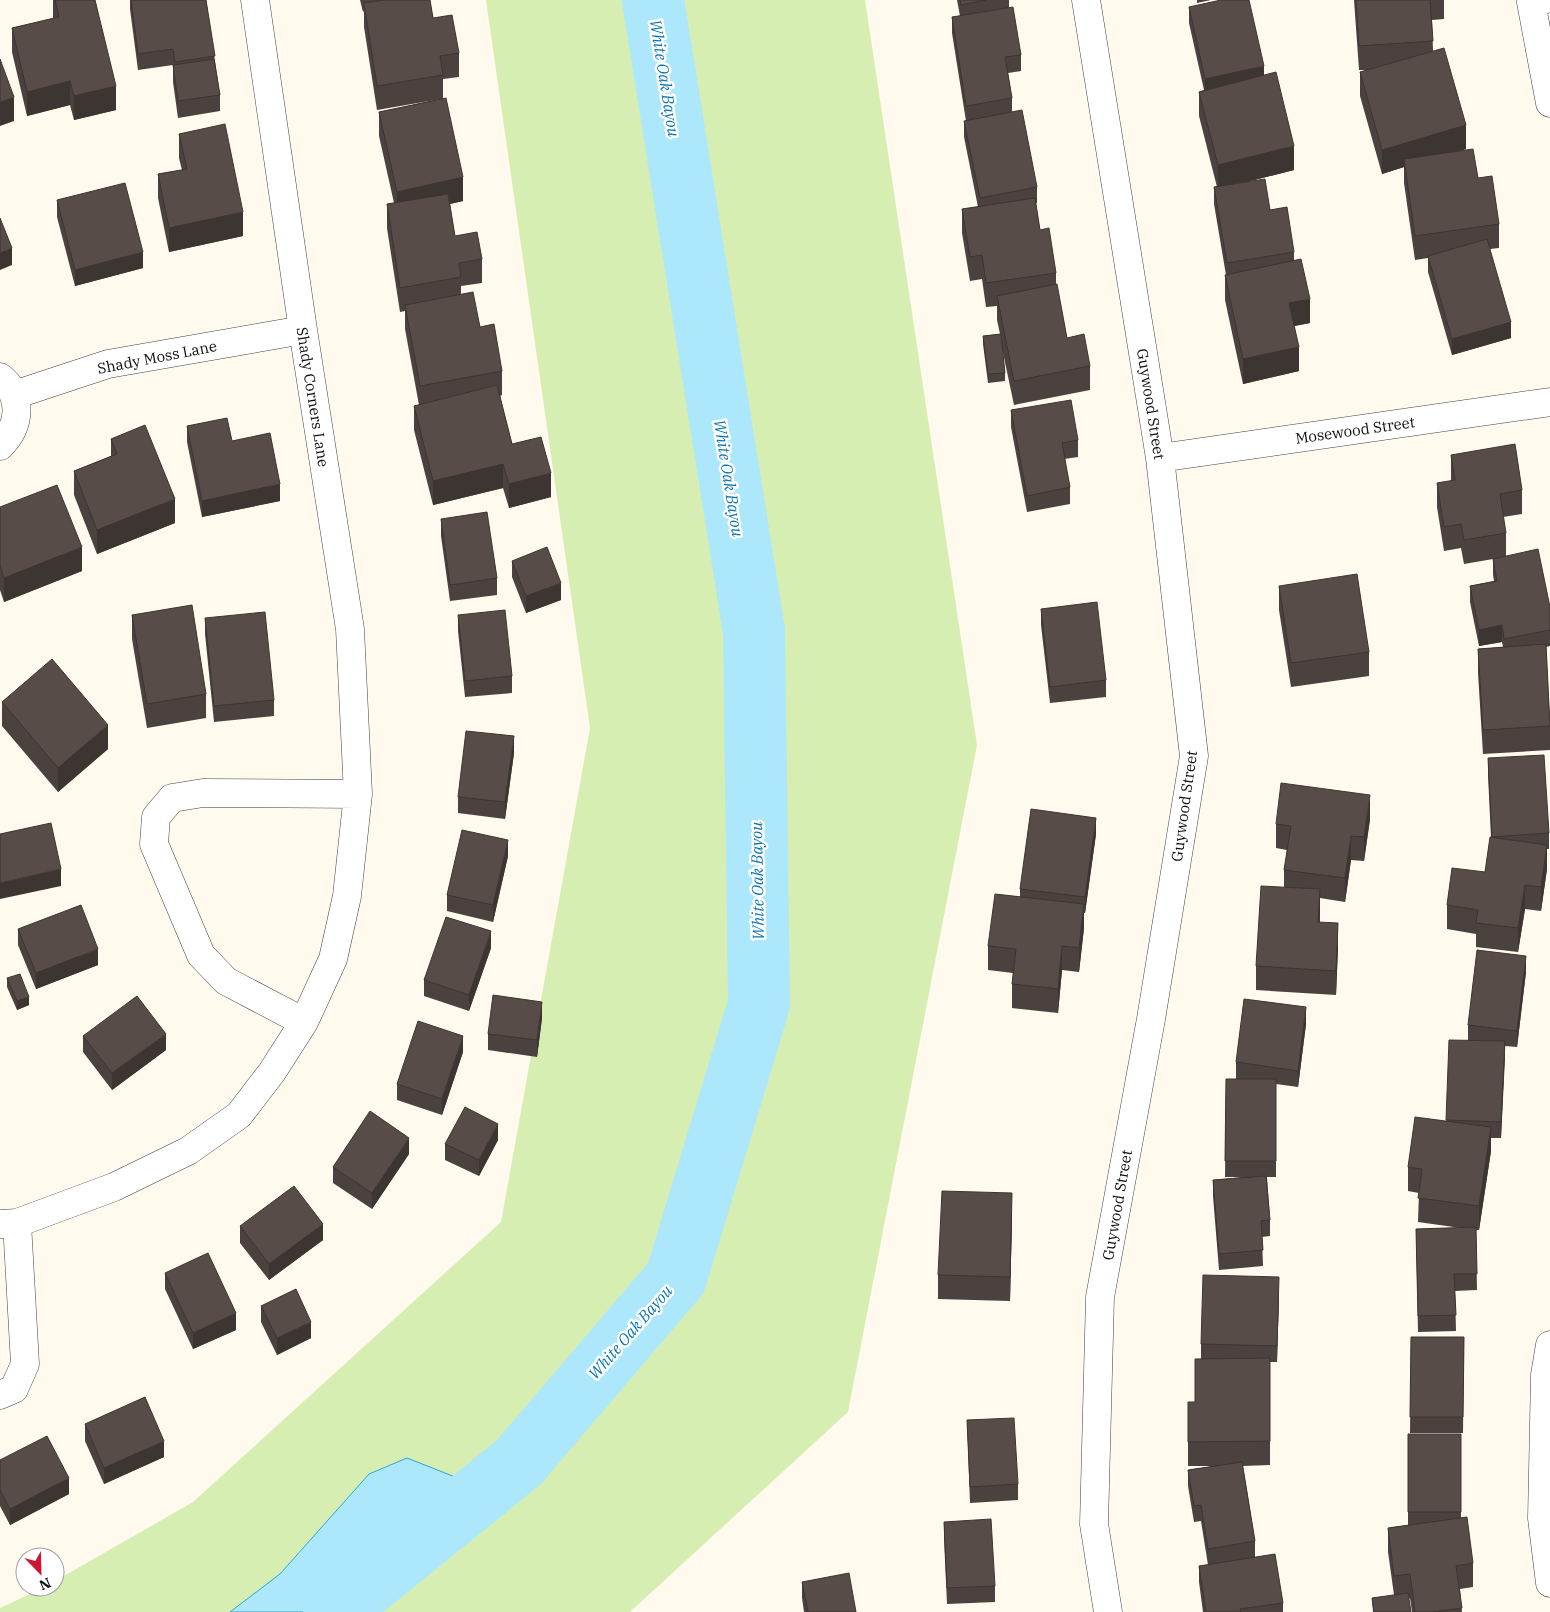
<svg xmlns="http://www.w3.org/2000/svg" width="1550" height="1612" font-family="'IBM Plex Serif',serif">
<rect width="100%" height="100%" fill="#fffaed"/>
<path fill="#d7eeb3" d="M486 0H865L977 745 848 1412 630 1612H0V1608L45 1587H55V1581L193 1502 501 1222 590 728Z"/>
<path fill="#ace7fc" stroke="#2ba7db" d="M407 1458 478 1486 476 1515 465 1537 368 1612H230L280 1574 369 1474Z"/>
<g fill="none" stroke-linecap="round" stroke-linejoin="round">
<path stroke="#ace7fc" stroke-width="62" d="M334 1612 519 1462 676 1278 759 1004 754 631 653 0"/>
<g stroke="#404040" stroke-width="29">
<path id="street" d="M1086 0 1160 458 1194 756 1151 1019 1100 1297 1094 1524 1108 1612
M1543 0 1531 2 1550 103
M0 377C24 396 20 427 0 446
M14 395 108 364 303 330
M1160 458 1550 402
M304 1022 226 981 201 955 154 844 156 817 172 798 203 793 358 794
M0 1224 17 1223 114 1187 188 1151 239 1115 272 1072 304 1022 333 959 347 896 358 794 350 629 303 330 255 0
M1550 1345 1545 1375 1542 1518 1550 1583
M0 1395 14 1389 25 1364 17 1223"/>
</g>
<use href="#street" stroke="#fff" stroke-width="28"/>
</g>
<path fill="#4b413e" d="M53 0H95L116 110 74 120 70 105 27 116 12 52V28L53 18Z
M130 0H206L220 95V111L178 118 173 82V65L138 70 130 9Z
M360 0H430L433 18 459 53V77L443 79V99L463 201 450 204 455 236 482 259V283L461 286V295L480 327 502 371V395L500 396 512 444 551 497 509 508 503 488 433 505 414 430V406L419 405 405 329V311L400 312 387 228V204L394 203 379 136V112L441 99 377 110 364 27V11L363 12Z
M957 0H1009V8L1021 55V71L1008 73 1012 98V112L1037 187V203H1036L1040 230 1056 273V284L1067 338 1090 366V390L1014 405 1002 348 1005 373V381L988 383 983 344V336L1000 334 997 320V306L986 307 982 279 970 281 962 233V209L978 207 964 137V121H966L952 33V17L960 16Z
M1197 0H1211L1197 3Z
M1354 0H1444V19L1432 20 1433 51 1466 149 1459 151 1478 178 1499 224V248L1490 249 1511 338 1452 355 1428 272V258L1415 260 1404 183V167L1382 174 1360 96V72L1370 70H1359Z
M1189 7 1264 75 1294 170 1247 182 1270 210 1294 252V260L1310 323 1294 326 1299 371 1243 384 1225 300V275H1226L1214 204V187H1217L1199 116V92L1204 90 1189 23Z
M179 134 243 236 169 252 158 198V174L182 170 179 158Z
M57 200 143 268 75 286 57 217Z
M1011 410 1078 440V457L1064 459 1070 487V504L1027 512 1011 427Z
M187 426 232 441 280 501 202 517 187 442Z
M111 439 175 523 97 554 74 495V471L111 456Z
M1451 455 1522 490V514L1503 517 1506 533V556L1550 607V646L1546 647 1550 723V750L1483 754 1478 673V649L1503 647 1502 642 1479 646 1470 602V586L1494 581 1493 575V559L1464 564 1461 548 1444 551 1437 507V483L1451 481Z
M0 507 82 571 4 602 0 590Z
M441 519 497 578V595L450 601 441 536Z
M512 561 561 600 526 613 512 577Z
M1279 586 1369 652V676L1291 687 1279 610Z
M1041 609 1106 680V697L1050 703 1041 625Z
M132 615 206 694V718L147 728 132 639Z
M458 615 512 676V693L465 697 458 631Z
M205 618 274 700V716L214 722 205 634Z
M2 702 108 749 58 792 2 726Z
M514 753 505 819 458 813V797Z
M1488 758 1549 833V849H1547V869L1541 911 1525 909 1518 952 1476 947V934L1447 929V905L1485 872 1491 837 1488 775Z
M1370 819 1364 861 1351 860 1345 902 1320 898V922L1338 947 1336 995 1256 990V966L1284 887V870L1287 850 1276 848V824Z
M1096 834 1085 913H1084V928L1079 972 1062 970 1058 1013 1012 1008V984L1013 973 988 970V946L1020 897V889Z
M508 856 493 922 447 911V895Z
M18 929 98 965 36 989 18 945Z
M491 948 469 1011 424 996V980Z
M1526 972 1517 1047 1505 1046 1501 1138H1491V1151L1479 1230H1476L1477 1290 1455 1291 1456 1331 1418 1332 1416 1229 1461 1228 1418 1222 1419 1193 1408 1191V1167L1446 1121 1468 1040V1025Z
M7 978 29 1005 17 1010 7 987Z
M542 1018 537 1057 488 1050V1034Z
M1306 1024 1298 1087 1276 1084V1177H1267L1270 1220V1236L1262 1237 1263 1266 1219 1270 1213 1196V1180L1242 1177H1225L1226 1079H1240H1236V1062Z
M83 1036 166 1050 112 1090 83 1052Z
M463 1052 442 1115 397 1100V1084Z
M498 1140 479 1176 445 1160V1144Z
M409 1154 372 1209 333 1183V1167Z
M1012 1218 1010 1301 938 1299V1275Z
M240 1226 323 1240 269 1280 240 1243Z
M165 1273 236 1330 193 1349 165 1289Z
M1279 1293 1277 1362H1270V1465L1243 1466 1255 1541V1557L1283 1603V1612H1203L1199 1582V1566L1208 1565 1201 1521 1194 1522 1188 1486V1470L1214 1466H1188V1402H1195L1201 1359V1344Z
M261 1306 311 1338 277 1355 261 1322Z
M1411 1337H1464L1463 1433H1410Z
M967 1420 1018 1484V1500L970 1503Z
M85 1424 164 1457 104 1484 85 1441Z
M1408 1434H1461V1518L1473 1563V1587L1460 1589 1462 1612H1412L1410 1598 1409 1599 1411 1612H1373L1372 1598 1394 1595 1388 1552V1528L1408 1525Z
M0 1460 69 1494 10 1525 0 1506Z
M944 1522 995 1586V1602L947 1604 944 1538Z
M802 1582 856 1612H804L802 1598Z"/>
<path fill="#3d3532" d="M1264 66V83L1205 96V79Z
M70 81V105L27 116V92Z
M116 86V110L74 120V96Z
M14 97V121L0 126V102Z
M1466 125V149L1405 167 1404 159V167L1382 174V150Z
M1294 146V170L1218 189V165Z
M463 177V201L397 216V192Z
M243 212V236L169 252V228Z
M12 248V265L0 270V253Z
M143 252V268L75 286V270Z
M1310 299V323L1289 327V303Z
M1511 322V338L1452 355V339Z
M1299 347V371L1243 384V359Z
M503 464V488L433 505V481Z
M551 473V497L509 508V484Z
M280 484V501L202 517V501Z
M175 499V523L97 554V530Z
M82 547V571L4 602V578Z
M561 583V600L526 613V596Z
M1502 625V642L1479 646V630Z
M108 725V749L58 792V768Z
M514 736V753L505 819V802Z
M1370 795V819L1364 861V837Z
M1096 818V834L1085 913V897Z
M1351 836V860L1345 902V878Z
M508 840V856L493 922V905Z
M1547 845V869L1541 911V887Z
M61 869V886L0 899V883Z
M1525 885V909L1518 952V928Z
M1320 889V914L1318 946V922Z
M1084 904V928L1079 972V948Z
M1338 923V947L1336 995V971Z
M491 931V948L469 1011V995Z
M1062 946V970L1058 1013V989Z
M98 949V965L36 989V973Z
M1526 956V972L1517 1047V1031Z
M29 997V1005L17 1010V1001Z
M542 1002V1018L537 1057V1040Z
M1306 1007V1024L1298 1087V1071Z
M166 1034V1050L112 1090V1073Z
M463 1036V1052L442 1115V1099Z
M1505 1041V1058L1501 1138V1122Z
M498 1124V1140L479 1176V1160Z
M1491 1127V1151L1479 1230V1206Z
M409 1138V1154L372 1209V1193Z
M1012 1193V1218L1010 1301V1277Z
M323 1224V1240L269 1280V1264Z
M1279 1277V1293L1277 1362V1346Z
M236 1313V1330L193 1349V1333Z
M311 1322V1338L277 1355V1338Z
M164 1441V1457L104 1484V1468Z
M69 1478V1494L10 1525V1509Z"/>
<path fill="#574c48" stroke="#3d3532" d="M55 0H95L116 86 74 96 70 81 27 92 12 28 59 17Z
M131 0H206L215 56 175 62 173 49 138 54Z
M384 0H430L433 18 452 15 459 53 440 56 443 75 377 86 364 3Z
M960 0H986L961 5Z
M1221 0H1249L1264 66 1205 79 1189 7Z
M1356 0H1430L1433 41 1359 46Z
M1013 7 1021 55 1005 57 1012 98 966 106 952 17Z
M1444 48 1466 125 1382 150 1360 72Z
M0 59 14 97 0 102Z
M214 59 220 95 178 101 173 65Z
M1276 72 1294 146 1218 165 1199 92Z
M446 98 463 177 397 192 379 112Z
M1022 110 1037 187 980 198 964 121Z
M225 124 243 212 169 228 158 174 187 169 179 134Z
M1473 149 1478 178 1492 176 1499 224 1415 236 1404 159Z
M1265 179 1270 210 1287 207 1294 252 1227 263 1214 187Z
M125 183 143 252 75 270 57 200Z
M448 194 455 236 477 232 482 259 459 263 461 277 400 288 387 204Z
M1035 198 1040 230 1049 228 1056 273 986 283 982 255 970 257 962 209Z
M0 218 12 248 0 253Z
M1487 239 1511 322 1452 339 1428 256Z
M1301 259 1310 299 1289 303 1299 347 1243 359 1225 275Z
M1057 284 1067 338 1084 334 1090 366 1014 381 997 296Z
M473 292 480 327 494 324 502 371 420 386 405 305Z
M1001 334 1005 373 988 374 983 336Z
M497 385 512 444 541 437 551 473 509 484 503 464 433 481 414 406Z
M1071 400 1078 440 1062 443 1070 487 1027 496 1011 410Z
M227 418 232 441 270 433 280 484 202 501 187 426Z
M145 425 175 499 97 530 74 471 117 454 111 439Z
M1515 444 1522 490 1500 494 1506 533 1464 540 1461 524 1444 527 1437 483 1455 480 1451 455Z
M57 485 82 547 4 578 0 566V507Z
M487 512 497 578 450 585 441 519Z
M547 547 561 583 526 596 512 561Z
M1538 549 1550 607V630L1504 639 1502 625 1479 630 1470 586 1497 581 1493 559Z
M1357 574 1369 652 1291 663 1279 586Z
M1097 602 1106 680 1050 687 1041 609Z
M192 605 206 694 147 704 132 615Z
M505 610 512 676 465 681 458 615Z
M265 612 274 700 214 706 205 618Z
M1546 644 1550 726 1483 730 1478 649Z
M52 659 108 725 58 768 2 702Z
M466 731 514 736 505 802 458 797Z
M1544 755 1549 833 1492 837 1488 758Z
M1281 783 1370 795 1364 837 1351 836 1345 878 1284 870 1291 826 1276 824Z
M1031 809 1096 818 1085 897 1020 889Z
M51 823 61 869 0 883V834Z
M462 830 508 840 493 905 447 895Z
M1490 837 1547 845 1541 887 1525 885 1518 928 1476 923 1478 910 1447 905 1452 868 1485 872Z
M1261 886 1320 889 1318 922 1338 923 1336 971 1256 966Z
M995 894 1084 904 1079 948 1062 946 1058 989 1012 984 1016 949 988 946Z
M81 905 98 949 36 973 18 929Z
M446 917 491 931 469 995 424 980Z
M1477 950 1526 956 1517 1031 1468 1025Z
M20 974 29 997 17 1001 7 978Z
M493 995 542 1002 537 1040 488 1034Z
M137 996 166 1034 112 1073 83 1036Z
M1244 999 1306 1007 1298 1071 1236 1062Z
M418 1021 463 1036 442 1099 397 1084Z
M1449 1040 1505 1041 1501 1122 1446 1120Z
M1226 1079H1276V1161H1225Z
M465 1107 498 1124 479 1160 445 1144Z
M370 1111 409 1138 372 1193 333 1167Z
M1415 1117 1491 1127 1479 1206 1418 1198 1422 1169 1408 1167Z
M1266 1176 1270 1220 1261 1221 1263 1250 1219 1254 1213 1180Z
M294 1186 323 1224 269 1264 240 1226Z
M942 1191 1012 1193 1010 1277 938 1275Z
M1476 1227 1477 1274H1454L1456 1315 1418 1316 1416 1229Z
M208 1253 236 1313 193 1333 165 1273Z
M1203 1275 1279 1277 1277 1346 1201 1344Z
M296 1289 311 1322 277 1338 261 1306Z
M1411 1337H1464L1463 1417H1410Z
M1270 1358V1441L1188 1442V1402H1195V1359Z
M145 1397 164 1441 104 1468 85 1424Z
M1014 1418 1018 1484 970 1487 967 1420Z
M1408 1434H1461V1512H1408Z
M47 1436 69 1478 10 1509 0 1490V1460Z
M1242 1462 1255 1541 1208 1549 1201 1505 1194 1506 1188 1470Z
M1467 1517 1473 1563 1456 1566 1462 1608 1432 1612H1415L1410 1574 1394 1576 1388 1528Z
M991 1519 995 1586 947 1588 944 1522Z
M1275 1554 1283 1603 1240 1609 1241 1612H1206L1199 1566Z
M849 1573 856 1612H808L802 1582Z
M1408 1593 1411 1612H1374L1372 1598Z"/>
<g text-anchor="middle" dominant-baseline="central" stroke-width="5" stroke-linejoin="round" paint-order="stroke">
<g font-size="15" fill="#0d0d0d" stroke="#fff">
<text transform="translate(157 357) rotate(-11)">Shady Moss Lane</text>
<text transform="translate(313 397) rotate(81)">Shady Corners Lane</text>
<text transform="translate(1151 404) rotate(81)">Guywood Street</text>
<text transform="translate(1355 430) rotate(-8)">Mosewood Street</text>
<text transform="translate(1184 806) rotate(-82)">Guywood Street</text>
<text transform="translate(1117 1205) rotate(-80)">Guywood Street</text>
</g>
<g font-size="16" font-style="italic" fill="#0a76ac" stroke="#fff">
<text transform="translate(665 78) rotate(81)">White Oak Bayou</text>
<text transform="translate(729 478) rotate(81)">White Oak Bayou</text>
<text transform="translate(757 881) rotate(-91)">White Oak Bayou</text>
<text transform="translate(630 1332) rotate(-49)">White Oak Bayou</text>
</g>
</g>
<g transform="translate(40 1572) rotate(157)"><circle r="24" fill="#ffffff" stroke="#9e9e9e"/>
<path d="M0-4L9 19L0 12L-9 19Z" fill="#cb1732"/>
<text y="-8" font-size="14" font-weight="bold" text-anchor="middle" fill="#0d0d0d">N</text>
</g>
</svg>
